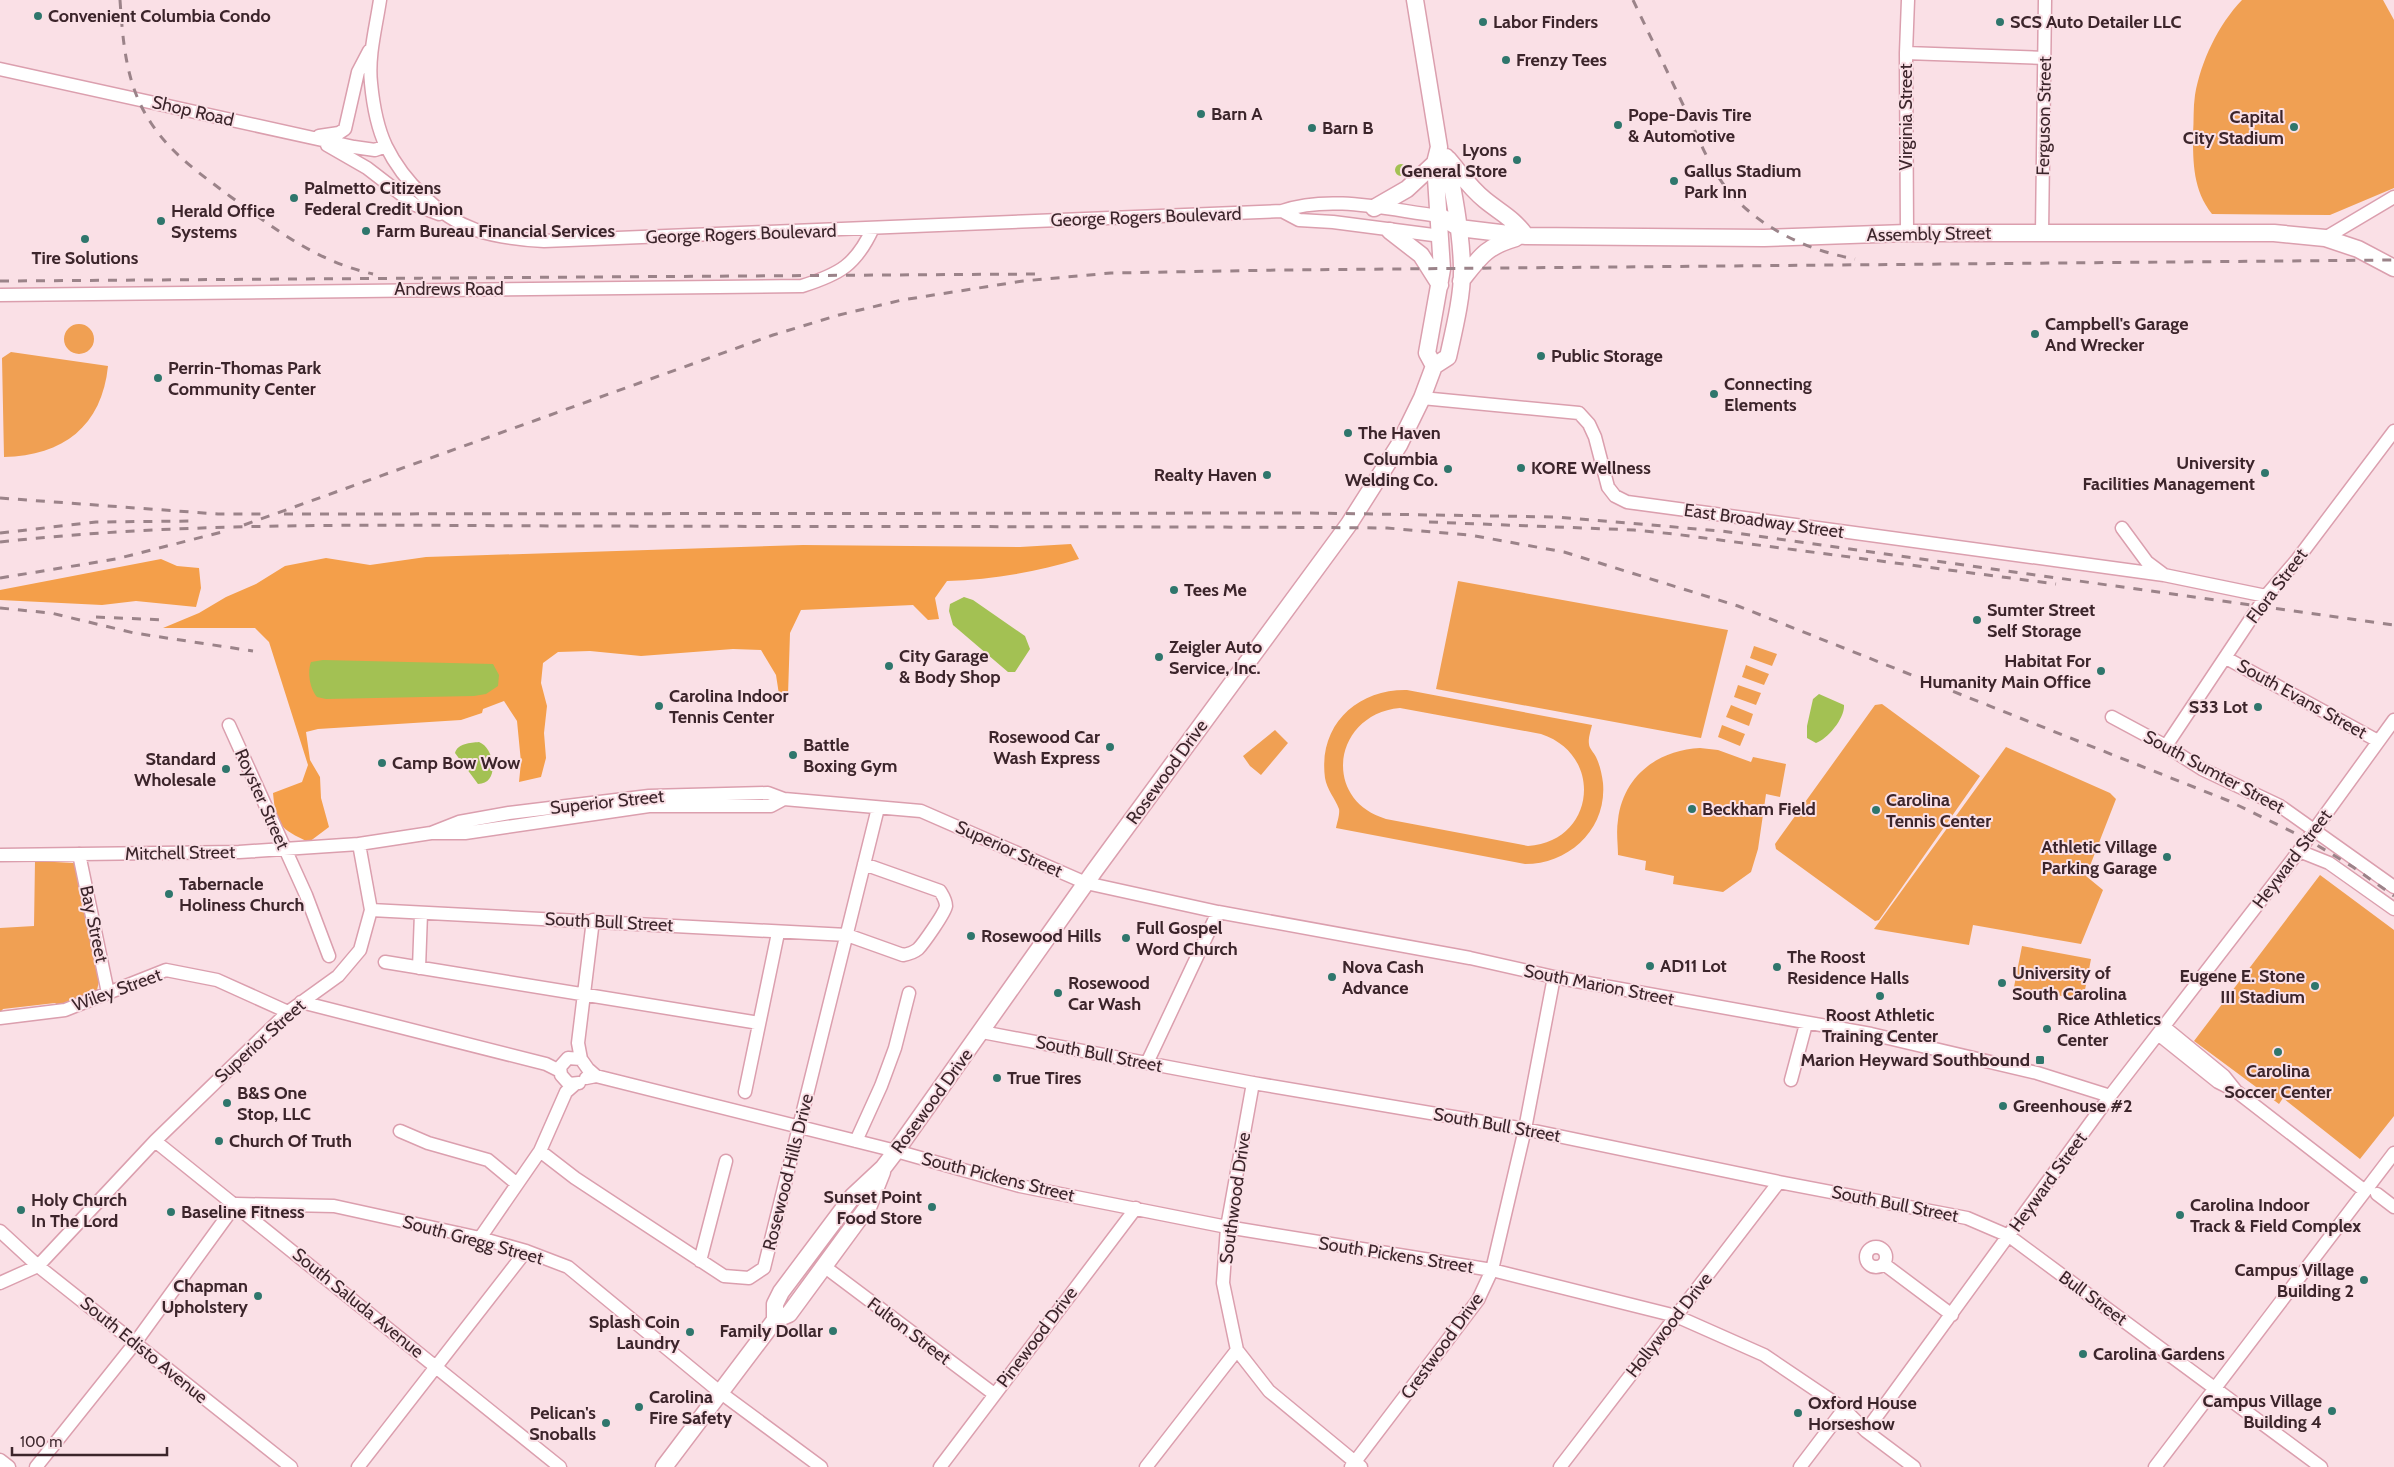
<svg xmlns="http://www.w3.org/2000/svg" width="2394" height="1467" font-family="Cabin,sans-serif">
<rect width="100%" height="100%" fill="#fae0e6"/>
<path fill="#f0a053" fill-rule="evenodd" d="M2242 0H2383L2394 20V188L2330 215 2212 214C2193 190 2193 163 2193 134 2194 121 2193 108 2195 95 2201 61 2218 25 2242 0Z
M64 339a15 15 0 1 1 30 0a15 15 0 1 1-30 0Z
M11 352 108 366C102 426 63 456 4 457L2 358Z
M1458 581 1728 630 1701 738 1436 689Z
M1754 646 1777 654 1772 666 1750 658Z
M1746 665 1769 674 1764 685 1742 677Z
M1738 685 1761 693 1756 705 1734 697Z
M1407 690 1592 725C1591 730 1588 738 1589 744 1589 748 1594 753 1596 757 1600 765 1602 775 1603 783 1607 829 1569 864 1525 864L1336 828C1337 823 1340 814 1339 809 1335 798 1327 790 1325 778 1318 725 1357 689 1407 690ZM1400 708 1541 734C1605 755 1595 842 1528 846L1386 819C1321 800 1333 714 1400 708Z
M1882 704 1980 776 1879 920 1875 921 1776 849 1775 844 1875 705Z
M1731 705 1753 714 1749 726 1726 717Z
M1722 725 1745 734 1740 746 1718 737Z
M1275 730 1288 743 1261 775 1250 766 1243 756Z
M2006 747 2110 793 2116 799 2086 876 2103 890 2081 944 1973 925 1969 945 1874 929Z
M1700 748 1718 750 1751 762 1753 757 1786 764 1780 797 1766 794 1758 849 1751 872 1723 892 1673 884 1674 876 1645 870 1646 861 1618 855C1618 844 1616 832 1618 820 1623 776 1658 750 1700 748Z
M35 861 74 863 100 977 97 990 78 1000 58 1005 55 1003 3 1009 0 1013V928L34 926Z
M2320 875 2394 930V1116L2360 1159 2283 1098 2279 1104 2194 1041Z
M2022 946 2091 959 2083 1000 2014 987Z"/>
<path fill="#f49f4a" d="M1071 544 1079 559C1036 572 991 580 947 581L935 598 939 619 928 620 913 605 801 610 790 633 788 695 780 701 776 675 761 650 733 649 641 656 590 651 558 652 543 663 541 683 547 706 544 733 546 758 541 777 519 782 521 762 517 721 504 701 483 709 482 713 461 720 318 729 306 732 310 760 320 777 321 798 329 827 309 842C280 829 276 825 273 793L302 782 308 765 269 642 255 628H163L199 613 226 597 256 584 285 566 326 558 370 565 426 557 803 545 1020 547Z
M161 559 177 566 199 568 201 588 196 607 136 601 102 605 0 600V590Z"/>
<path fill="#a3c153" d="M1395 170a6 6 0 1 1 12 0a6 6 0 1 1-12 0Z
M964 597 973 600 1025 636 1030 649 1015 672H1008L953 625 949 611 950 604Z
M323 660 493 664 499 675 498 686 486 694 474 696 326 699 317 697C310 689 307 673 311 662Z
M1819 694 1844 705C1845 718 1828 739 1816 743L1807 738V726L1813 699Z
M479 742C495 748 500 784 478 784L455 753C458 743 470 743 479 742Z"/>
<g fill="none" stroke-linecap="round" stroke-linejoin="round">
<g stroke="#db9fae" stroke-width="15">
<path id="minor" d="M380 0C376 27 368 56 371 83 373 104 377 127 386 146 403 181 439 217 476 230 498 237 521 240 544 241L1282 211C1331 194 1389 210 1440 216
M1906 53 2045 58
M0 69 354 147 375 150 386 146
M319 136 339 133 345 129 358 72 369 51
M327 145 367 168 415 205 439 214
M1282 211 1299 220 1333 222 1441 236
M1907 233 1906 53 1908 0
M2042 233 2045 0
M2325 238 2394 197
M0 295 802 286C840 274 856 265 873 228
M1422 398 1579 413 1589 424 1595 437 1608 487 1615 496 1627 502 2164 575 2266 596
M2122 528 2147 562 2163 574
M2226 658 2378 741
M2112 717 2166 746 2202 769 2280 806 2394 887
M229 725 306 895 329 956
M2166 746 2266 596 2296 561 2394 431
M784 799 771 806H649L465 833H431L459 822 509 813 649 796 768 793 784 799 921 811 1086 883 1218 912 1470 958 1554 977 1871 1034 2037 1073 2110 1096
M2299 851 2329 863 2394 909
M79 854 108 993
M0 855 239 852 359 844
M371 910 847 935 903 955C909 954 913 953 918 949 923 944 945 913 946 906 946 900 943 896 940 891L864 864
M385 962 759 1023
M419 968 421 913
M301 1002 546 1064 560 1071
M0 1018 65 1010 166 970 217 980 288 1012
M2163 1026 2224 1076 2236 1091 2365 1191
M982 1032 1253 1083 1525 1129 1779 1182 1967 1218 2009 1236 2321 1467
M2158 1034 2218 1082 2234 1090
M581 1059 578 1043 593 920
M1147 1063 1218 912
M586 1078 596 1076 896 1151 1020 1186 1227 1227 1492 1270 1676 1316 1764 1355 1844 1409 1866 1431 1914 1467
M1791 1080 1806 1024
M579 1083 569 1084 561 1075 560 1067 568 1058 581 1059 588 1069 596 1076
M1253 1083 1227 1227 1223 1283 1237 1350 1269 1391 1361 1467
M745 1092 778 933
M400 1131 428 1143 488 1160 517 1184
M155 1141 560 1467
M856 1141 881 1086 895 1048 909 993
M540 1151 575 1178 724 1276 749 1278 764 1268 878 808
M2377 1194 2394 1207
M0 1231 38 1266 291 1467
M480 1238 540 1151 566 1092 574 1085
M1866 1257a10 10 0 1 1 20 0a10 10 0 1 1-20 0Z
M700 1261 726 1161
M1884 1264 1952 1315
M825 1267 994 1394
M0 1283 38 1266 155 1141 288 1012 338 976 360 950 371 910 359 844 431 833
M1866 1431 2110 1096 2299 851 2394 720
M0 1460 9 1467
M36 1467 135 1343 236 1204 334 1206 480 1238 526 1251 568 1267 721 1393 821 1467
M358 1467 526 1251
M940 1467 1136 1208
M1146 1467 1237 1350
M1351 1467 1478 1300 1492 1270 1525 1129 1554 977
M1560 1467 1779 1182
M1800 1467 1844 1409
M2155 1467 2394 1153"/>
</g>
<g stroke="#db9fae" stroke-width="19">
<path id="major" d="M1415 0 1439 147 1435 163 1442 269 1427 353 1434 366
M1448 159C1460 173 1470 188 1485 200 1501 213 1513 218 1526 236
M1374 208 1407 189 1435 163
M1440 216 1459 228 1526 236 1764 238 1907 233H2274L2325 238 2358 249 2394 268
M1390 231 1421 255 1440 285
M1461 281C1480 257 1485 247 1516 238
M775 1320V1304L781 1292 853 1196 883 1168 896 1151 1095 870 1349 524 1399 445 1422 398 1434 366 1448 357C1454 330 1463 294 1462 267 1461 230 1454 193 1446 157
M664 1467 775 1320 789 1314 869 1205 882 1172"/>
</g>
<use href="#minor" stroke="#fff" stroke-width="12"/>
<use href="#major" stroke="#fff" stroke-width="16"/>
<path stroke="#9b8389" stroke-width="3" stroke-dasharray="9 9" stroke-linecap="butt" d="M120 0C123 43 126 86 151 123 172 155 202 175 231 197 278 231 316 261 373 274
M1633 0C1651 38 1669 75 1687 113 1700 141 1711 172 1733 196 1764 230 1810 251 1855 259
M0 281 1036 274
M0 498 218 514H266
M284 514 1310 513 1557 517 1721 531 2394 625
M1429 522 1634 530 1674 534 2056 584
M244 525 773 335 839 315 902 300 1023 281 1111 273 1280 270 2394 260
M0 533 96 522 197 521
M0 542C198 520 400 526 599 526 862 527 1124 526 1387 528L1470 535 1564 552 1738 606 2229 801 2307 839 2353 867 2394 896
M0 578 116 559 222 532
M0 608 51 613 134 633 253 651
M96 617 166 620"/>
</g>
<g fill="#2f766c" stroke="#fae0e6" stroke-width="2">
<circle cx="38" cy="16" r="5"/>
<circle cx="1483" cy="22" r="5"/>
<circle cx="2000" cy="22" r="5"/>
<circle cx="1506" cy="60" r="5"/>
<circle cx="1201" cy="114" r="5"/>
<circle cx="1618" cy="125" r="5"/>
<circle cx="2294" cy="127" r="5"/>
<circle cx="1312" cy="128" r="5"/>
<circle cx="1517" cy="160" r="5"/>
<circle cx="1674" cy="181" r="5"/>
<circle cx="294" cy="198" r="5"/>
<circle cx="161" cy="221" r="5"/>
<circle cx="366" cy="231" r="5"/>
<circle cx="85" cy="239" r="5"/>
<circle cx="2035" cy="334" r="5"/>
<circle cx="1541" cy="356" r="5"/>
<circle cx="158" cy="378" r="5"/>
<circle cx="1714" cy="394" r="5"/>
<circle cx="1348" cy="433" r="5"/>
<circle cx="1521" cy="468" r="5"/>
<circle cx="1448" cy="469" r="5"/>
<circle cx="2265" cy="473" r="5"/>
<circle cx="1267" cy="475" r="5"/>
<circle cx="1174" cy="590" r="5"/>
<circle cx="1977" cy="620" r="5"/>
<circle cx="1159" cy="657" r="5"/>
<circle cx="889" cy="666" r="5"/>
<circle cx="2101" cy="671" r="5"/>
<circle cx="659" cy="706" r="5"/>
<circle cx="2258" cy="707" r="5"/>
<circle cx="1110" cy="747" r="5"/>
<circle cx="793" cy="755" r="5"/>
<circle cx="382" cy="763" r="5"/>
<circle cx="226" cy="769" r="5"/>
<circle cx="1692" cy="809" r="5"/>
<circle cx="1876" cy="810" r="5"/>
<circle cx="2167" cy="857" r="5"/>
<circle cx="169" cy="894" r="5"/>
<circle cx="971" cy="936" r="5"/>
<circle cx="1126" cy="938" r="5"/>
<circle cx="1650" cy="966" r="5"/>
<circle cx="1777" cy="967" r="5"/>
<circle cx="1332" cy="977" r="5"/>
<circle cx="2002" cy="983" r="5"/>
<circle cx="2315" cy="986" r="5"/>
<circle cx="1058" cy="993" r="5"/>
<circle cx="1880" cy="996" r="5"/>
<circle cx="2047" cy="1029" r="5"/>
<circle cx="2278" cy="1052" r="5"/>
<rect x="2035" y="1055" width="10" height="10" rx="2.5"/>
<circle cx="997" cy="1078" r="5"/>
<circle cx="227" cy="1103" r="5"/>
<circle cx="2003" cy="1106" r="5"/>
<circle cx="219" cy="1141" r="5"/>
<circle cx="932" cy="1207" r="5"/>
<circle cx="21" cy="1210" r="5"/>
<circle cx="171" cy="1212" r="5"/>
<circle cx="2180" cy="1215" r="5"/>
<circle cx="2364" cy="1280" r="5"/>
<circle cx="258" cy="1296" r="5"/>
<circle cx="833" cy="1331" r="5"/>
<circle cx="690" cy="1332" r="5"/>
<circle cx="2083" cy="1354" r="5"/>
<circle cx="639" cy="1407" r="5"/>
<circle cx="2332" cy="1411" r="5"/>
<circle cx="1798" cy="1413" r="5"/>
<circle cx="606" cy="1423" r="5"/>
</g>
<g text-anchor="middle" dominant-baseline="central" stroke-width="4" stroke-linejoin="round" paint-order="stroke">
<g font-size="18" font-weight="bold" fill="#3c252b" stroke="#fae0e6" text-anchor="start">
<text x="48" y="16">Convenient Columbia Condo</text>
<text x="1493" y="22">Labor Finders</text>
<text x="2010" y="22">SCS Auto Detailer LLC</text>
<text x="1516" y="60">Frenzy Tees</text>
<text x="1211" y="114">Barn A</text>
<text x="1628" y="115">Pope-Davis Tire<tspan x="1628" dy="21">&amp; Automotive</tspan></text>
<text x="2284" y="117" text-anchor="end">Capital<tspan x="2284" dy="21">City Stadium</tspan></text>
<text x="1322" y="128">Barn B</text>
<text x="1507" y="150" text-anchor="end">Lyons<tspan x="1507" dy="21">General Store</tspan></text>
<text x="1684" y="171">Gallus Stadium<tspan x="1684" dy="21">Park Inn</tspan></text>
<text x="304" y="188">Palmetto Citizens<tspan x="304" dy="21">Federal Credit Union</tspan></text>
<text x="171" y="211">Herald Office<tspan x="171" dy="21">Systems</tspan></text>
<text x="376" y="231">Farm Bureau Financial Services</text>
<text x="85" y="258" text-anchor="middle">Tire Solutions</text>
<text x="2045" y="324">Campbell's Garage<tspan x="2045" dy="21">And Wrecker</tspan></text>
<text x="1551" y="356">Public Storage</text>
<text x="168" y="368">Perrin-Thomas Park<tspan x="168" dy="21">Community Center</tspan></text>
<text x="1724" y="384">Connecting<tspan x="1724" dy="21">Elements</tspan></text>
<text x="1358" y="433">The Haven</text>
<text x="1438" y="459" text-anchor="end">Columbia<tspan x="1438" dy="21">Welding Co.</tspan></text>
<text x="2255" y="463" text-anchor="end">University<tspan x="2255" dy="21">Facilities Management</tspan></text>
<text x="1531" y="468">KORE Wellness</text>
<text x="1257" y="475" text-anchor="end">Realty Haven</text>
<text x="1184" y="590">Tees Me</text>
<text x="1987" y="610">Sumter Street<tspan x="1987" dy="21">Self Storage</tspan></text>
<text x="1169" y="647">Zeigler Auto<tspan x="1169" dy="21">Service, Inc.</tspan></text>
<text x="899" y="656">City Garage<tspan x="899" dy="21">&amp; Body Shop</tspan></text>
<text x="2091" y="661" text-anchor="end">Habitat For<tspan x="2091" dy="21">Humanity Main Office</tspan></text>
<text x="669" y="696">Carolina Indoor<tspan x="669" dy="21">Tennis Center</tspan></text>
<text x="2248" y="707" text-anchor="end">S33 Lot</text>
<text x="1100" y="737" text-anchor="end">Rosewood Car<tspan x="1100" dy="21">Wash Express</tspan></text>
<text x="803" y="745">Battle<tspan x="803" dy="21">Boxing Gym</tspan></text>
<text x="216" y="759" text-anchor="end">Standard<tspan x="216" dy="21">Wholesale</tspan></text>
<text x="392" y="763">Camp Bow Wow</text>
<text x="1886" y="800">Carolina<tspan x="1886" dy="21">Tennis Center</tspan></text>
<text x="1702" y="809">Beckham Field</text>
<text x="2157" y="847" text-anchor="end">Athletic Village<tspan x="2157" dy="21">Parking Garage</tspan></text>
<text x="179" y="884">Tabernacle<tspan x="179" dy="21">Holiness Church</tspan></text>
<text x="1136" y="928">Full Gospel<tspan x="1136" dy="21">Word Church</tspan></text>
<text x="981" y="936">Rosewood Hills</text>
<text x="1787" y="957">The Roost<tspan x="1787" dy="21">Residence Halls</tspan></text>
<text x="1660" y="966">AD11 Lot</text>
<text x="1342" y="967">Nova Cash<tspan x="1342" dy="21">Advance</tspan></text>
<text x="2012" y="973">University of<tspan x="2012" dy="21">South Carolina</tspan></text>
<text x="2305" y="976" text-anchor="end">Eugene E. Stone<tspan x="2305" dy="21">III Stadium</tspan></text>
<text x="1068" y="983">Rosewood<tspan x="1068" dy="21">Car Wash</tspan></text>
<text x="1880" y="1015" text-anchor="middle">Roost Athletic<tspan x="1880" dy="21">Training Center</tspan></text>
<text x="2057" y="1019">Rice Athletics<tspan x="2057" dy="21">Center</tspan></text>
<text x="2030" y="1060" text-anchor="end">Marion Heyward Southbound</text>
<text x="2278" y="1071" text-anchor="middle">Carolina<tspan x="2278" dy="21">Soccer Center</tspan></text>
<text x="1007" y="1078">True Tires</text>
<text x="237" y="1093">B&amp;S One<tspan x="237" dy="21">Stop, LLC</tspan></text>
<text x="2013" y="1106">Greenhouse #2</text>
<text x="229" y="1141">Church Of Truth</text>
<text x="922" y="1197" text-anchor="end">Sunset Point<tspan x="922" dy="21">Food Store</tspan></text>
<text x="31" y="1200">Holy Church<tspan x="31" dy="21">In The Lord</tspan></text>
<text x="2190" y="1205">Carolina Indoor<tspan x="2190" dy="21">Track &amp; Field Complex</tspan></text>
<text x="181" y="1212">Baseline Fitness</text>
<text x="2354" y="1270" text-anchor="end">Campus Village<tspan x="2354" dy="21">Building 2</tspan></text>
<text x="248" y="1286" text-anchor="end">Chapman<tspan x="248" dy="21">Upholstery</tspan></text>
<text x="680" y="1322" text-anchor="end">Splash Coin<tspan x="680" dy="21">Laundry</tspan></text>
<text x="823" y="1331" text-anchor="end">Family Dollar</text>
<text x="2093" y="1354">Carolina Gardens</text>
<text x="649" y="1397">Carolina<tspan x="649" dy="21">Fire Safety</tspan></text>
<text x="2322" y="1401" text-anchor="end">Campus Village<tspan x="2322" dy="21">Building 4</tspan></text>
<text x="1808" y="1403">Oxford House<tspan x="1808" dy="21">Horseshow</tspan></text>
<text x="596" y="1413" text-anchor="end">Pelican's<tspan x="596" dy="21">Snoballs</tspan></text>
</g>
<g font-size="18" fill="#3c252b" stroke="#fae0e6">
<text transform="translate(193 111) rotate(13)">Shop Road</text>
<text transform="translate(2044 116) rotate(-89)">Ferguson Street</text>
<text transform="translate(1906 117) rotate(-90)">Virginia Street</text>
<text transform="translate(1146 217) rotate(-2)">George Rogers Boulevard</text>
<text transform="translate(741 234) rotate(-2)">George Rogers Boulevard</text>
<text transform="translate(1929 234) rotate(-1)">Assembly Street</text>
<text x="449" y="289">Andrews Road</text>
<text transform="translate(1764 521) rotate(8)">East Broadway Street</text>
<text transform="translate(2277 586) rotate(-53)">Flora Street</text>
<text transform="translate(2302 699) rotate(29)">South Evans Street</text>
<text transform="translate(1167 772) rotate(-54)">Rosewood Drive</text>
<text transform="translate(2214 772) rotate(28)">South Sumter Street</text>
<text transform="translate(262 799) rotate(66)">Royster Street</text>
<text transform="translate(607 802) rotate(-6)">Superior Street</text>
<text transform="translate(1009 849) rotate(24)">Superior Street</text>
<text transform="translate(180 853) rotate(-1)">Mitchell Street</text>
<text transform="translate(2292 859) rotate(-53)">Heyward Street</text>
<text transform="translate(609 922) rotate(3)">South Bull Street</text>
<text transform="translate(94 924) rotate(78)">Bay Street</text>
<text transform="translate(1599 985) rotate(11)">South Marion Street</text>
<text transform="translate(117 990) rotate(-20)">Wiley Street</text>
<text transform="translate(260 1041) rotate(-42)">Superior Street</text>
<text transform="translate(1099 1054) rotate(11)">South Bull Street</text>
<text transform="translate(932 1101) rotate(-54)">Rosewood Drive</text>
<text transform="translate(1497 1125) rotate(10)">South Bull Street</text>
<text transform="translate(788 1172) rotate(-76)">Rosewood Hills Drive</text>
<text transform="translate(998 1177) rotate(14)">South Pickens Street</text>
<text transform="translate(2048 1182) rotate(-54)">Heyward Street</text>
<text transform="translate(1235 1198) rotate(-82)">Southwood Drive</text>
<text transform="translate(1895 1204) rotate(11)">South Bull Street</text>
<text transform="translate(473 1240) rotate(15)">South Gregg Street</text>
<text transform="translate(1396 1255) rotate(9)">South Pickens Street</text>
<text transform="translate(2093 1298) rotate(36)">Bull Street</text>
<text transform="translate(358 1303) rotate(39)">South Saluda Avenue</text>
<text transform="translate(1669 1325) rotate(-52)">Hollywood Drive</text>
<text transform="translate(909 1331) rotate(37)">Fulton Street</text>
<text transform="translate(1037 1337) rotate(-53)">Pinewood Drive</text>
<text transform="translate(1442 1346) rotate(-54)">Crestwood Drive</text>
<text transform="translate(144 1350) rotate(39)">South Edisto Avenue</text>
</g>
</g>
<path d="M12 1447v8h155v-8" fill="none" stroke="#3c252b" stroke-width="2.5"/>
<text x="20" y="1447" font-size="15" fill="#3c252b" stroke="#fae0e6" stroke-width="4" paint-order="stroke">100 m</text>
</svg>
